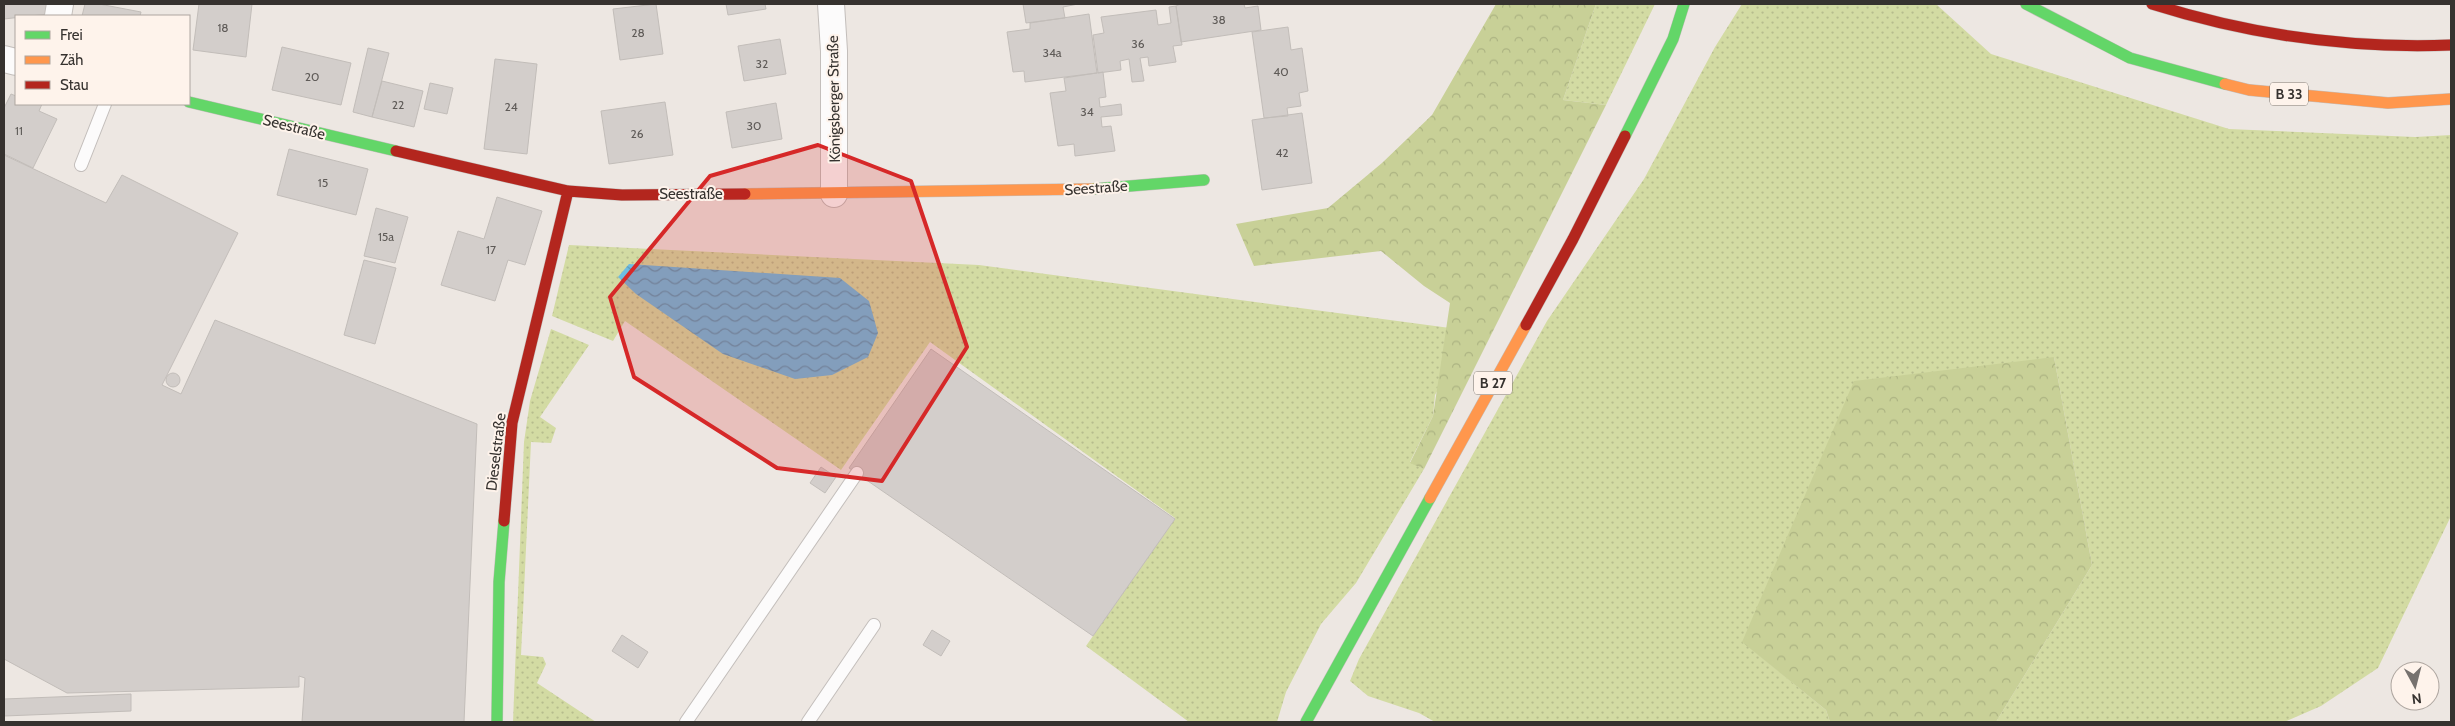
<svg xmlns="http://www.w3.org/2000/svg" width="2455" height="726" font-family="Cabin,sans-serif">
<defs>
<pattern id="grass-dots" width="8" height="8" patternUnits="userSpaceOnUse" patternTransform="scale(1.25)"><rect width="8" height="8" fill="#d3dba3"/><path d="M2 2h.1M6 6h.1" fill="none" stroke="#b6bc8d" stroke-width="1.8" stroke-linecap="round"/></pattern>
<pattern id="forest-crowns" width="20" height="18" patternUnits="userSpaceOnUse" patternTransform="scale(1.25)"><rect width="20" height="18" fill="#c8d097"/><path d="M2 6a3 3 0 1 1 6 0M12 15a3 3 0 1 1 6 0" fill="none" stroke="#acb382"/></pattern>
<pattern id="water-waves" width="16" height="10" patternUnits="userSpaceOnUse" patternTransform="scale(1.25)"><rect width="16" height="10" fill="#6ebce1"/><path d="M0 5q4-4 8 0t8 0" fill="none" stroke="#5b99b7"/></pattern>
</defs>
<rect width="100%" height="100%" fill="#ede7e2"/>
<path fill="url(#grass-dots)" d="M1596 4H1655L1606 105 1563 100Z
M1742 4H1936L1991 54 2229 129 2415 137 2451 135V516L2378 668 2321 706 2284 722H1996L2092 565 2054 357 1743 642 1826 710 1830 722H1435L1419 713 1368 696 1350 681 1359 659 1547 321 1644 179 1715 47Z
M569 245 979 265 1450 328 1466 339 1435 395 1433 416 1410 462 1424 469 1356 583 1321 624 1286 692 1277 722H1189L1086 646 1175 518 930 342 841 470 625 321 613 341 552 316Z
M551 329 589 345 540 417 556 428 551 443 531 442 521 655 543 657 546 664 537 683 596 722H513L524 442 530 401Z"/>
<path fill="url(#forest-crowns)" d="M1496 4H1596L1563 100 1606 105 1424 469 1410 463 1433 416 1450 303 1424 286 1381 251 1254 266 1236 224 1328 208 1382 163 1432 115Z
M2054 357 2092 565 1996 722H1830L1826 710 1742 642 1854 381Z"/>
<path fill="url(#water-waves)" d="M629 264 840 278 869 301 878 333 868 357 832 375 795 379 723 354 636 294 618 277Z"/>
<path fill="#d3cecb" stroke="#c2bdb9" d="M4 4H47L48 14 4 19Z
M85 4H99L141 12 140 16H82Z
M199 4H252L246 57 193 50Z
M656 4 663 54 620 60 613 9Z
M726 4H765L766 9 728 15Z
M1023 4H1078L1063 7 1065 18 1026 23Z
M1180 4H1244L1245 8 1258 6 1261 30 1181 42 1176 6Z
M1176 6 1182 45 1173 46 1176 62 1149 66 1148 57 1140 58 1144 81 1132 82 1129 59 1120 61 1121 70 1098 73 1093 35 1104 33 1101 17 1156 10 1158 25 1171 23 1169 7Z
M1089 14 1097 73 1025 82 1024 71 1013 72 1007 32 1030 29V23Z
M1288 27 1291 50 1302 48 1308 91 1299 93 1301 106 1287 108 1288 116 1264 118 1252 32Z
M780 39 786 74 744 81 738 46Z
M282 47 351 63 341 105 272 90Z
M368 48 389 53 372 117 353 112Z
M495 59 537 64 527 154 484 149Z
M1103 72 1106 97 1099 98 1100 107 1121 104 1122 115 1101 117 1102 127 1111 126 1115 151 1075 156 1074 144 1058 146 1050 93 1066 91 1064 78Z
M382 81 423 91 414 127 372 117Z
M430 83 453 88 447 114 424 109Z
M11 94 16 96V104H42L39 111 57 119 33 168 4 154V108Z
M665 102 673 155 609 164 601 111Z
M776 103 782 139 732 148 726 112Z
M1302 113 1312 183 1262 190 1252 120Z
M289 149 368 169 356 215 277 195Z
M4 155 106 203 122 175 238 233 162 385 181 394 215 320 477 424 464 722H302L305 678 299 676V687L67 693 4 659Z
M497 197 542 211 525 265 508 260 495 301 441 285 458 231 484 239Z
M376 208 408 217 395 263 364 256Z
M364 260 396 268 375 344 344 335Z
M931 349 1175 519 1093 636 849 468Z
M166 380a7 7 0 1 1 14 0a7 7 0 1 1-14 0Z
M821 467 836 477 825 493 810 483Z
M932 630 950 641 941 656 923 645Z
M622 635 648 652 638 668 612 651Z
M131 694V711L4 716V699Z"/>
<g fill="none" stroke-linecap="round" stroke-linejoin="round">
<g stroke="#c3bebb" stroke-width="14">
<path id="lane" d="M81 165 105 104
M686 722 857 473
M808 722 874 625"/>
</g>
<g stroke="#c3bebb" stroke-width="28">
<path id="street" d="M831 4 834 51V194
M58 16 60 4
M4 59 16 62"/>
</g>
<g stroke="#c3bebb" stroke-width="12">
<path id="fast" d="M2026 4 2130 58 2225 84
M189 102 396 151
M1625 136 1673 39 1684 4
M1093 189 1204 180
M497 722 499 582 504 521
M1306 722 1430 498"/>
</g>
<g stroke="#c3bebb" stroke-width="12">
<path id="slow" d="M2225 84 2249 90 2388 103 2451 99
M745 194 1093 189
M1430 498 1526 325"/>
</g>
<g stroke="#c3bebb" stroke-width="12">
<path id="jam" d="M2152 4C2250 35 2348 49 2451 45
M396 151 568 191 622 195 745 194
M1526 325 1573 239 1625 136
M504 521 512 423 568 191"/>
</g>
<use href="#lane" stroke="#fcfbfb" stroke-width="12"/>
<use href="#street" stroke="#fcfbfb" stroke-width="26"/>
<use href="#fast" stroke="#63d668" stroke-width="11"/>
<use href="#slow" stroke="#ff974d" stroke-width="11"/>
<use href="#jam" stroke="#b3261e" stroke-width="11"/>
</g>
<path fill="#d62828" fill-opacity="0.2" stroke="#d62828" stroke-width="4" stroke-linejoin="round" d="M818 145 911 181 967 347 882 481 777 468 634 377 610 297 710 176Z"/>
<g text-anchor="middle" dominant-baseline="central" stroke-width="4" stroke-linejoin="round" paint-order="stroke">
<g font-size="12" fill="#5f5b58">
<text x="1219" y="19">38</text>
<text x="223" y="27">18</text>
<text x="638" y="32">28</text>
<text x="1138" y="43">36</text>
<text x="1052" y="52">34a</text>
<text x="762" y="63">32</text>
<text x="1281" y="71">40</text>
<text x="312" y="76">20</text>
<text x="398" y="104">22</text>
<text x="511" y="106">24</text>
<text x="1087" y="111">34</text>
<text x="754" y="125">30</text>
<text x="19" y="130">11</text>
<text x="637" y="133">26</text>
<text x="1282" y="152">42</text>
<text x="323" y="182">15</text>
<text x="386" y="236">15a</text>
<text x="491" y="249">17</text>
</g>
<g fill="#fef3eb" stroke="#726c67" stroke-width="1">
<rect x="2270" y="82.5" width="38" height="23" rx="4"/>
<rect x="1474" y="371.5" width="38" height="23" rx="4"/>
</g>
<g font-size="14" font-weight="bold" fill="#36322f">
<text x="2289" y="94">B 33</text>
<text x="1493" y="383">B 27</text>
</g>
<g font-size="15" fill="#36322f" stroke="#fef3eb">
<text transform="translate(834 99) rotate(-91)">Königsberger Straße</text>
<text transform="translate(294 127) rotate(14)">Seestraße</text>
<text transform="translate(1096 188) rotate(-4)">Seestraße</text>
<text x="691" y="194">Seestraße</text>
<text transform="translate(496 452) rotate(-83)">Dieselstraße</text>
</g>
</g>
<rect width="2455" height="726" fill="none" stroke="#36322f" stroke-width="10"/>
<rect x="15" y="15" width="175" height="90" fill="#fef3eb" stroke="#aea6a0"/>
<rect x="25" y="31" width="25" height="8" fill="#63d668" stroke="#aea6a0"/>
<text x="60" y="40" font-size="15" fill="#36322f">Frei</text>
<rect x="25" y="56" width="25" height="8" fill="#ff974d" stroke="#aea6a0"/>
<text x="60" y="65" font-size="15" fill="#36322f">Zäh</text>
<rect x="25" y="81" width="25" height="8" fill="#b3261e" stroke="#aea6a0"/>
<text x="60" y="90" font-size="15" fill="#36322f">Stau</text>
<g transform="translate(2415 686) rotate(173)"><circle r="24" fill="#fef3eb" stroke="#aea6a0"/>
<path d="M0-4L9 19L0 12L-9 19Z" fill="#76716e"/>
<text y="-8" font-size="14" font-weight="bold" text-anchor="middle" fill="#36322f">N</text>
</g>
</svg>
